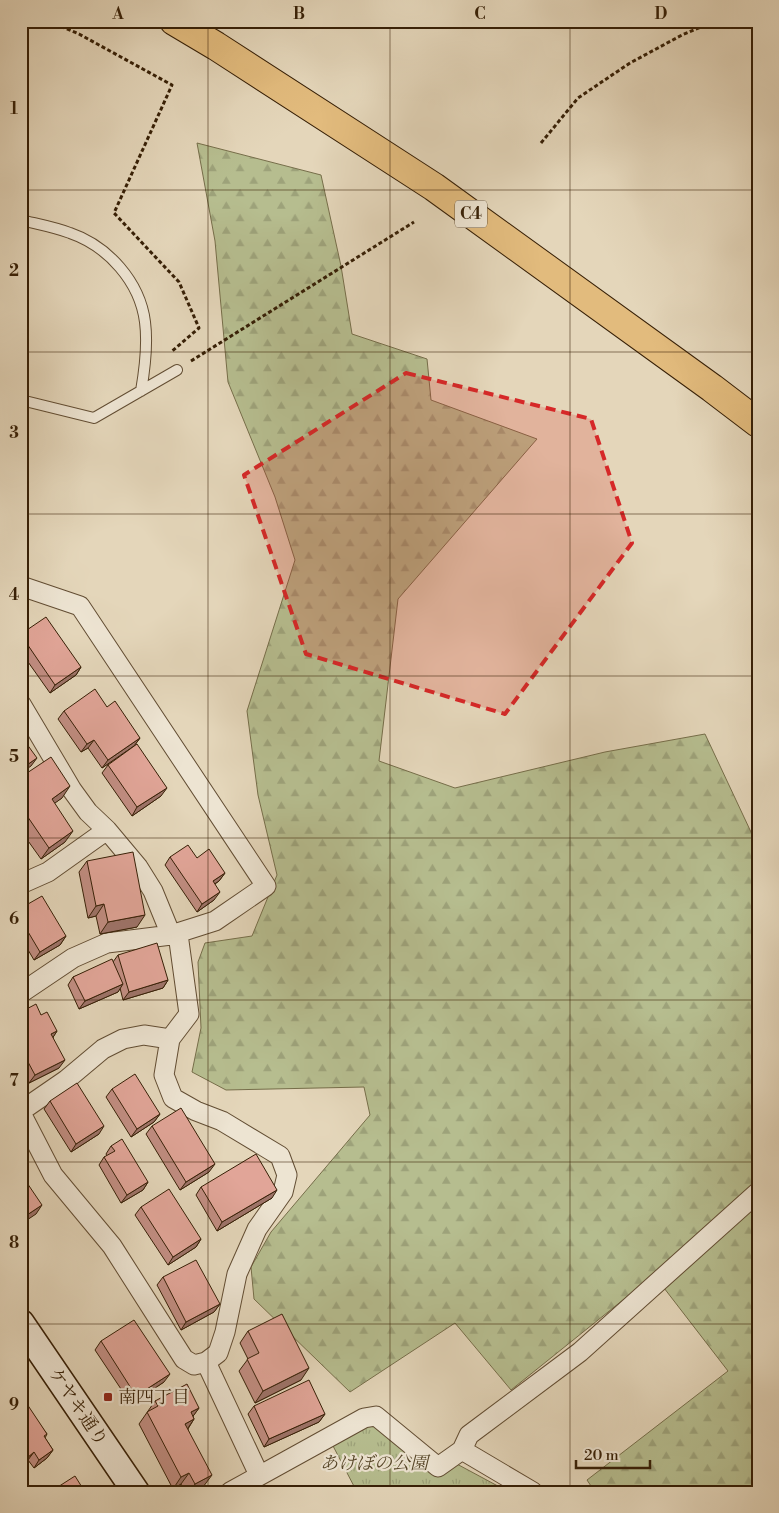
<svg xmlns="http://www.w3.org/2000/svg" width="779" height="1513" font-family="'Libre Bodoni','Noto Serif JP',serif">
<defs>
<pattern id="forest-firs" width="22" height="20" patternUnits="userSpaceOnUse" patternTransform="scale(1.25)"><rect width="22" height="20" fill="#b6bd8f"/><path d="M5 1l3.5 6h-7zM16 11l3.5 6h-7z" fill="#9da27a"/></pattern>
<pattern id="park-tufts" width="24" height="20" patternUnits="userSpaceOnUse" patternTransform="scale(1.25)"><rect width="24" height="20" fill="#b6bd8f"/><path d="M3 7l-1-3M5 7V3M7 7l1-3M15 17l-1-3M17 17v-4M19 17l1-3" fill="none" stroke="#9da27a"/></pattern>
</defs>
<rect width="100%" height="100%" fill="#e4d6ba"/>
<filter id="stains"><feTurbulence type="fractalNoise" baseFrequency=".004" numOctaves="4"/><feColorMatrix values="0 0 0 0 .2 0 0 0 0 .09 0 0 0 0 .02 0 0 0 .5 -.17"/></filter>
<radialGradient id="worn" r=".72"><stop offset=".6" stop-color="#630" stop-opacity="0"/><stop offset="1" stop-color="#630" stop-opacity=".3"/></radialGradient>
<path fill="url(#forest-firs)" stroke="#766e4a" d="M197 143 321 175 341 266 352 334 427 359 431 400 537 439 398 599 379 761 455 788 605 752 705 734 758 847V1492H595L587 1480 728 1371 654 1275 511 1390 455 1323 350 1392 254 1299 251 1267 271 1232 370 1115 364 1087 226 1090 192 1072 201 1028 198 962 205 943 252 936 277 875 258 795 247 711 295 560 275 497 228 382 215 241Z"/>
<path fill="url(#park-tufts)" stroke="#766e4a" d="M367 1425H376L437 1476 455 1463 509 1492H357L332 1444Z"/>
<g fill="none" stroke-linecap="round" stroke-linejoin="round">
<g stroke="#624d33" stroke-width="12">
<path id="lane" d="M21 220C37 224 54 227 70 233 108 246 140 282 145 322 148 345 145 368 141 391
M21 400 94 418 177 370"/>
</g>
<g stroke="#624d33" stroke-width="21">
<path id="street" d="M21 586 80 606 266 886 215 921 171 935 107 943 73 958 21 993
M21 704 72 790 88 812 107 830 138 867 153 891 171 935
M21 884 48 872 107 830
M21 1111 66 1080 103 1049 123 1039 144 1035 170 1039
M21 1113 53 1175 112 1246 184 1359 194 1365 206 1362 218 1353 225 1332 237 1274 257 1229 283 1192 287 1175 280 1156 222 1121 196 1111 173 1098 164 1075 170 1039 189 1014 178 934
M206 1362 259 1475
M230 1492 364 1418 376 1416 438 1467 462 1450
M533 1492 462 1450 469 1435 580 1352 758 1192"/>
</g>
<g stroke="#361f06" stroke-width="29">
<path id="secondary" d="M21 1323 136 1492"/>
</g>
<g stroke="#361f06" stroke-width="30">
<path id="highway" d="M174 21 216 46 434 187 712 388 758 423"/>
</g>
<path stroke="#361f06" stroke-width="3" stroke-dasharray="4 2.5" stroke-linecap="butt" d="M49 21 79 34 172 85 114 213 179 282 199 328 171 352
M541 143 578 98 630 63 682 35 715 21
M191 361 414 222"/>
<use href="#lane" stroke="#ede4d2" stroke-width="10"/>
<use href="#street" stroke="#ede4d2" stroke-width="19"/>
<use href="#secondary" stroke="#ede4d2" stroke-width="26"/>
<use href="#highway" stroke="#e2bb7d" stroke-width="28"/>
</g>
<path fill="#c28e83" stroke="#361f06" d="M21 634 81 667 76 675 50 693 21 652Z
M107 707 140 738 134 746 102 768 88 748 81 752 58 719 64 711Z
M108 765 161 796 132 816 102 773Z
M21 777 62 798 54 803 65 842 41 859 21 831Z
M170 857 197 858 225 873 219 881 215 884 214 900 197 912 165 865Z
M87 861 137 927 100 934 96 916 88 918 79 872Z
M21 908 66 936 60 945 34 960 21 938Z
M118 955 168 980 163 988 123 1000 120 988 118 992 79 1009 68 985 73 977 113 962Z
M21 1012 41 1015 57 1031 53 1037 59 1068 29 1083 21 1068Z
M112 1089 160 1114 154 1122 131 1137 106 1097Z
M50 1101 99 1134 71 1152 44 1109Z
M152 1126 209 1172 180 1190 146 1134Z
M111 1146 148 1182 143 1190 121 1203 99 1165 104 1157 107 1156 106 1154Z
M201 1187 272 1198 217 1231 196 1195Z
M141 1207 201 1239 196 1247 168 1265 135 1215Z
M163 1277 220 1304 214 1312 181 1330 157 1285Z
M248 1331 301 1380 255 1403 239 1371 248 1359 240 1343Z
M101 1341 164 1382 131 1404 95 1350Z
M21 1400 47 1434 45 1438 53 1450 47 1458 34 1468 28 1460 21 1466Z
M155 1401 199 1408 193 1416 194 1419 188 1429 203 1487 194 1492H185L181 1484 173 1489 139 1424Z
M254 1406 325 1414 319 1422 264 1447 248 1414Z"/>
<path fill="#9e746a" stroke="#361f06" d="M81 667 76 675 50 693 55 685Z
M140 738 134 746 102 768 108 760Z
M94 740 88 748 81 752 87 744Z
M37 758 31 766 21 773V769Z
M70 786 62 798 44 811 52 799Z
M167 788 161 796 132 816 137 807Z
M73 831 65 842 41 859 49 848Z
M225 873 219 881 207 889 213 881Z
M220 892 214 900 197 912 202 904Z
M104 904 96 916 88 918 96 906Z
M145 915 137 927 100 934 108 922Z
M66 936 60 945 34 960 40 952Z
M168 980 163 988 123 1000 129 992Z
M123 984 118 992 79 1009 85 1001Z
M57 1031 52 1039 51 1034Z
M65 1060 59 1068 29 1083 35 1075Z
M160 1114 154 1122 131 1137 137 1129Z
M104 1126 99 1134 71 1152 76 1144Z
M215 1164 209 1172 180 1190 186 1182Z
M148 1182 143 1190 121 1203 127 1195Z
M277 1190 272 1198 217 1231 222 1222Z
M42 1205 36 1214 21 1224V1219Z
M201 1239 196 1247 168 1265 173 1257Z
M220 1304 214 1312 181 1330 186 1322Z
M309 1368 301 1380 255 1403 263 1391Z
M170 1374 164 1382 131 1404 136 1396Z
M199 1408 191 1419V1412Z
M325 1414 319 1422 264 1447 269 1439Z
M194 1419 186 1431 185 1424Z
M53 1450 47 1458 34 1468 39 1460Z
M34 1452 28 1460 21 1466 27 1458Z
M189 1473 181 1484 173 1489 181 1477Z
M212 1475 203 1487 194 1492H190L195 1484Z"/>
<path fill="#e1a598" stroke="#361f06" d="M46 617 81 667 55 685 21 635V634Z
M95 689 107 707 115 701 140 738 108 760 94 740 87 744 64 711Z
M21 736 37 758 21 769Z
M137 744 167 788 137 807 108 765Z
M51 757 70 786 52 799 73 831 49 848 21 807V777Z
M188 845 197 858 209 849 225 873 213 881 220 892 202 904 170 857Z
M133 852 145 915 108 922 104 904 96 906 87 861Z
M42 896 66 936 40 952 21 920V908Z
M157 943 168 980 129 992 118 955Z
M112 959 123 984 85 1001 73 977Z
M21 965 25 971 21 974Z
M36 1004 41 1015 47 1012 57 1031 51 1034 65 1060 35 1075 21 1049V1012Z
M135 1074 160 1114 137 1129 112 1089Z
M77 1083 104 1126 76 1144 50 1101Z
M181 1108 215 1164 186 1182 152 1126Z
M122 1139 148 1182 127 1195 104 1157 115 1151 111 1146Z
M256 1154 277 1190 222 1222 201 1187Z
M21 1174 42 1205 21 1219Z
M169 1189 201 1239 173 1257 141 1207Z
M196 1260 220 1304 186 1322 163 1277Z
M282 1314 309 1368 263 1391 247 1359 259 1353 248 1331Z
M134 1320 170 1374 136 1396 101 1341Z
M309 1380 325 1414 269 1439 254 1406Z
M187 1384 199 1408 191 1412 194 1419 185 1424 212 1475 195 1484 189 1473 181 1477 147 1412 158 1406 155 1401Z
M23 1398 47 1434 44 1436 53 1450 39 1460 34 1452 27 1458 21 1450V1400Z
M75 1476 85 1492H50Z"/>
<path fill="#d62828" fill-opacity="0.2" stroke="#d62828" stroke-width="4" stroke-dasharray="10 6" stroke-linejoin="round" d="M406 373 591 419 632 543 505 714 306 654 244 475Z"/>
<path fill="none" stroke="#361f06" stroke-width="1" stroke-opacity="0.55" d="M208 21V1492M390 21V1492M570 21V1492M21 190H758M21 352H758M21 514H758M21 676H758M21 838H758M21 1000H758M21 1162H758M21 1324H758"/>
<rect fill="#8f2418" stroke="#ede4d2" stroke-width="2" x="103" y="1392" width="10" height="10" rx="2.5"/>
<g text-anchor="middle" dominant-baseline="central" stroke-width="4.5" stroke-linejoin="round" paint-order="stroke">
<rect fill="#ede4d2" stroke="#6d5a43" stroke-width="1" x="455" y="200.5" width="32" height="27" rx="4"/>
<g font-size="16" font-weight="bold" fill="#361f06">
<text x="471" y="214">C4</text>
</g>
<g font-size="18" fill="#361f06" stroke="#ede4d2" text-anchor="start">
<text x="118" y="1397">南四丁目</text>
</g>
<g font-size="18" fill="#361f06" stroke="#ede4d2">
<text transform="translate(78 1407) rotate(56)">ケヤキ通り</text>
</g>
<g font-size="18" font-style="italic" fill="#564628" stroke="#ede4d2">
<text x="374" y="1463">あけぼの公園</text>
</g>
</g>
<rect width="779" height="1513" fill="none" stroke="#e4d6ba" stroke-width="55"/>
<path d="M576 1460v8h74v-8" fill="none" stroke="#361f06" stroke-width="2.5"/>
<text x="584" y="1460" font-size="15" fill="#361f06" stroke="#ede4d2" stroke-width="4" paint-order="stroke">20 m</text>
<rect x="28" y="28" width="724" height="1458" fill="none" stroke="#361f06" stroke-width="2"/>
<g font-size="16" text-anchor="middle" font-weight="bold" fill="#361f06">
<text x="118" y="19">A</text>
<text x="299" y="19">B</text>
<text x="480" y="19">C</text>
<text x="661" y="19">D</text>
<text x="14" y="114">1</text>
<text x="14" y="276">2</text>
<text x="14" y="438">3</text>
<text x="14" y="600">4</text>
<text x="14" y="762">5</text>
<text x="14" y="924">6</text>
<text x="14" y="1086">7</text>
<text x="14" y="1248">8</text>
<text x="14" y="1410">9</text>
</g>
<rect width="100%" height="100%" filter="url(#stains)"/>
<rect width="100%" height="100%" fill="url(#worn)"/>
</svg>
